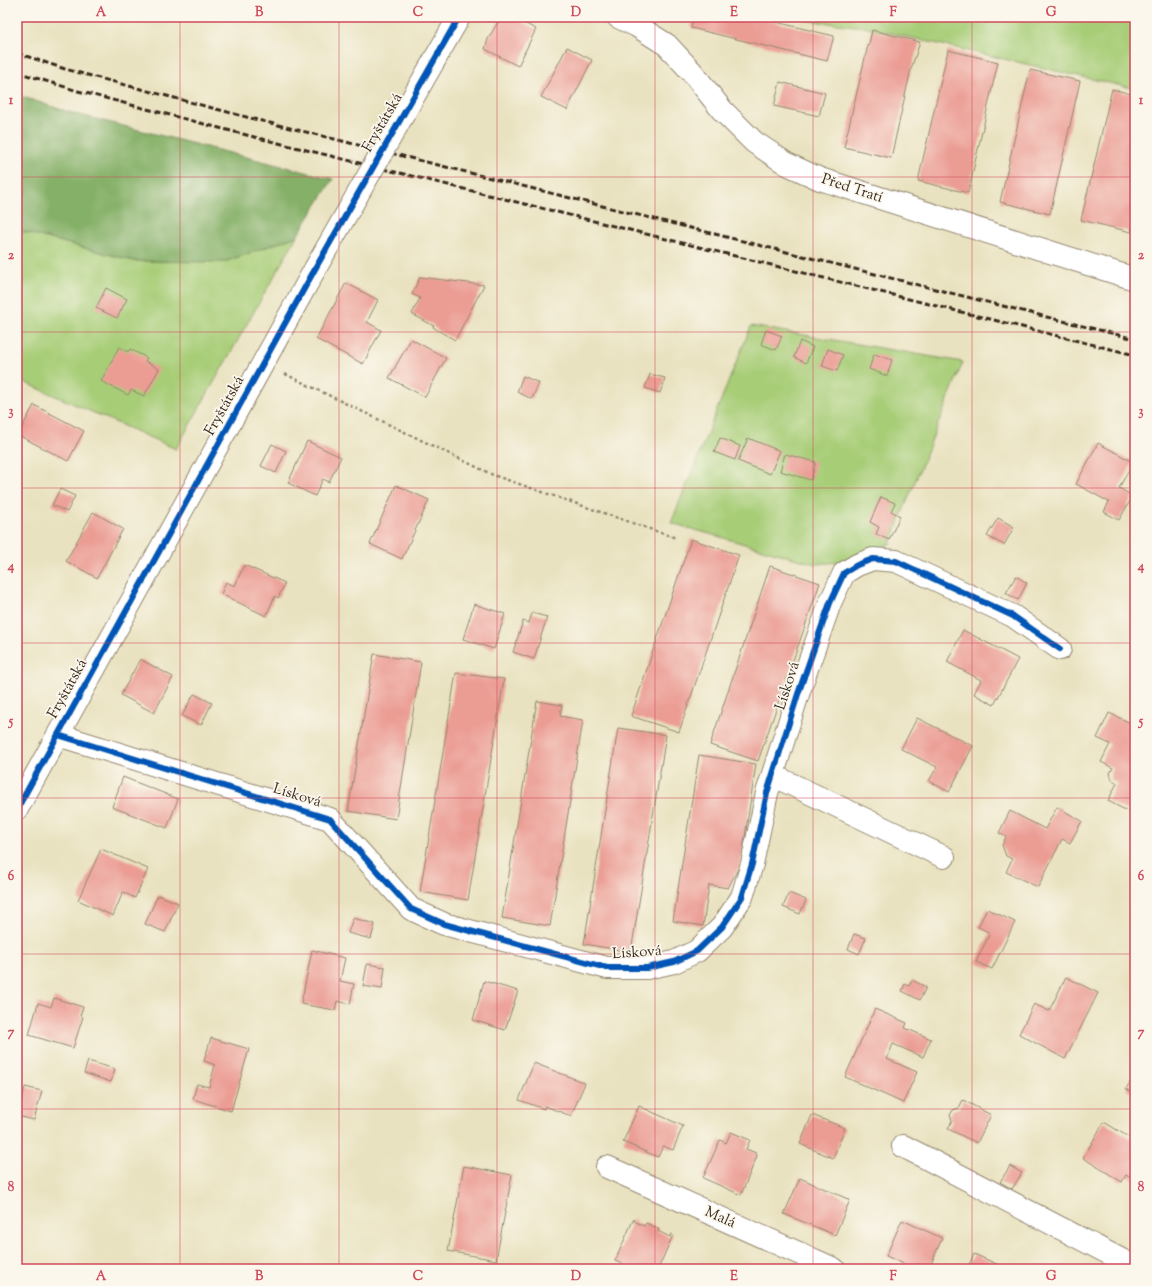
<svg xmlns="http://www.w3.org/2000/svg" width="1152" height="1286" font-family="'Sorts Mill Goudy',serif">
<rect width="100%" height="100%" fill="#fbf7ec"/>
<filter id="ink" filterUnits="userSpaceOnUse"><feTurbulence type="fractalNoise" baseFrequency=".025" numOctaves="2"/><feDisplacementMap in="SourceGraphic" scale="8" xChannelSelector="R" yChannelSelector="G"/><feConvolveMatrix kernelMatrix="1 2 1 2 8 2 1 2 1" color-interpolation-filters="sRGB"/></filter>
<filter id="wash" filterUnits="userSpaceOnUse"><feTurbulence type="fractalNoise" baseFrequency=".012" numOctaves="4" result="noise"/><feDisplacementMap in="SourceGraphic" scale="16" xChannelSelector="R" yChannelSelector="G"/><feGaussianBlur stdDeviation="0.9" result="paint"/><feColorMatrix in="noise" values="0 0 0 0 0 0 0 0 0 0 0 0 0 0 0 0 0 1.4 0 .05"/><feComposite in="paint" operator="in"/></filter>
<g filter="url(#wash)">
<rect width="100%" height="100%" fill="#e9e2c0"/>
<path fill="#a7cd77" stroke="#717c4a" d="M793 17H1118L1135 22V89L864 27 811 21Z
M17 230 134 261 224 262 297 236 176 449 17 379Z
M751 326 963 362 890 544 840 562 815 564 671 523Z"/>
<path fill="#85b068" stroke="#606d43" d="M17 95 72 113 333 179 297 236 224 262 134 261 17 230Z"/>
<g id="blocks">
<path fill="#eb9d94" d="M501 17H512L536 29 518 66 485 49 488 39Z
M693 17H755L834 36 827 61 691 28Z
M872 30 920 42 911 69 891 158 844 147 868 45H866L869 44Z
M567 47 592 60 567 110 541 97Z
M948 50 998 62 968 193 918 181Z
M1030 70 1080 81 1050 214 1000 202Z
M780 82 825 93 819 116 774 106Z
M1112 89 1135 95V215L1131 232 1081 220Z
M420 277 484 285 455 340 439 331 433 327 434 326 412 314 420 298 412 294Z
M346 283 378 300 367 322 381 330 363 364 316 339Z
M106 288 127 299 117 318 96 308Z
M766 330 782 336 776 350 761 344Z
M411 339 446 358 425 397 389 378Z
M800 341 813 347 806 363 794 357Z
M119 347 128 352 130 349 147 358 145 361 159 369 144 396 131 390 128 395 101 381Z
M828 349 843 355 837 371 822 366Z
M874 354 892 360 887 376 869 369Z
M650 374 665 378 660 393 645 388Z
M523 376 539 383 532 399 517 392Z
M34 405 84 431 68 461 18 435Z
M720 438 740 446 735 460 714 452Z
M748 438 780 451 770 474 738 461Z
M307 441 341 457 329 482 323 479 315 496 288 483Z
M1098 443 1133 462 1119 488 1133 496 1119 520 1104 512 1109 502 1076 484Z
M272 444 286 451 276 473 261 466Z
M785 454 816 462 811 480 780 471Z
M396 485 429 500 402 559 370 544Z
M60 489 75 496 67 512 52 505Z
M881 497 895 503 891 511 900 516 889 540 876 534 879 527 870 522Z
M93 512 123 529 97 578 66 561Z
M998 518 1014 527 1004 545 987 536Z
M691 539 739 555 679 732 631 716Z
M244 565 285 583 278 598 275 596 266 616 221 594 226 582 235 586Z
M770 566 820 583 758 761 710 745Z
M1016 576 1027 583 1018 600 1006 593Z
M474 604 505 614 494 649 463 639Z
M532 613 547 617 534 659 513 652 523 621 529 623Z
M963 630 1018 659 994 705 974 694 981 680 947 662Z
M374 654 421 662 396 819 348 811Z
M140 659 173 677 154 713 121 695Z
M456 673 504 679 468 900 420 892Z
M194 694 212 703 201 725 182 716Z
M537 701 562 705 560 716 583 720 550 926 502 918Z
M1109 713 1135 725V740L1130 750 1135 752V815L1108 801 1117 783 1112 780 1110 773 1113 768 1101 762 1110 744 1097 738Z
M917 718 973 746 949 792 929 781 937 767 901 749Z
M618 728 666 735 631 952 584 944Z
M699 755 756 764 741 863 728 888 709 885 703 926 673 921Z
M123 777 178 799 167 828 112 807Z
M1057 807 1082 821 1070 843 1062 839 1038 887 1006 872 1012 859 1006 856 1002 845 1006 837 999 833 1010 811 1045 829Z
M101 849 148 869 135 898 123 892 113 916 78 900Z
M789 893 806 900 800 914 783 907Z
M158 895 178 903 165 932 145 924Z
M987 909 1015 922 992 969 976 962 990 933 978 927Z
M353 918 375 924 371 939 348 933Z
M854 934 866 938 859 954 848 949Z
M312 950 345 958 340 981 354 984 350 1004 337 1001 335 1010 301 1004Z
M367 964 385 967 382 989 363 986Z
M1066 977 1098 993 1065 1059 1019 1034 1034 1004 1049 1011Z
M912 980 926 987 920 1000 902 991 905 984 909 986Z
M484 981 518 991 505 1030 473 1020Z
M54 998 83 1007 80 1016 83 1017 73 1048 29 1035 38 1003 51 1007Z
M875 1009 907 1023 905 1028 931 1039 923 1057 893 1044 887 1059 917 1072 903 1103 845 1077Z
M211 1038 249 1049 231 1111 193 1099 197 1084 209 1087 215 1065 204 1061Z
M88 1061 115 1069 111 1082 84 1073Z
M534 1063 585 1083 571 1116 545 1106 544 1109 519 1100Z
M1135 1074V1094L1126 1089Z
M25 1087 42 1091 34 1120 17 1116Z
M963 1100 991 1115 977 1143 948 1129 952 1121 950 1115 953 1110 959 1108Z
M639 1106 683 1126 673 1150 663 1146 658 1157 623 1142Z
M812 1115 845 1128 833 1158 800 1144Z
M1104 1122 1135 1141 1134 1180 1126 1175 1122 1182 1083 1158Z
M731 1132 750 1140 746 1149 756 1153 757 1156 741 1195 703 1178 720 1140 726 1143Z
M464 1166 512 1175 496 1260 448 1251Z
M1010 1166 1022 1173 1012 1189 1000 1182Z
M800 1178 850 1200 835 1235 784 1214Z
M634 1218 635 1219 634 1221 644 1226 646 1223 659 1229 658 1231 670 1237 671 1234 673 1235 658 1269H634L615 1261Z
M902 1220 942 1238 929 1269H915L886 1256Z
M974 1254 1008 1269H967Z"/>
</g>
</g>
<g filter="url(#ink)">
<use href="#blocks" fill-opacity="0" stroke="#92866f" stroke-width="1"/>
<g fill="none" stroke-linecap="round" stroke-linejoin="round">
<g stroke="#92866f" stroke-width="24">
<path id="minor" d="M618 17 637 26 667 45 692 72 722 110 754 142 787 164 820 179 1135 279
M435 59 459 17
M58 735 330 819 411 909 444 924 607 968H647L674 962 697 951 722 927 742 897 752 864 767 793 798 694 830 603 844 573 857 565 873 559 896 561 1013 616 1060 649
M774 776 944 857
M17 809 315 269
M903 1146 1135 1267
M607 1167 834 1269"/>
</g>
<path stroke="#92866f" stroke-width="2.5" stroke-dasharray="3 3" stroke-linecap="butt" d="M285 374 493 475 676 538
M17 839 20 833"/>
<use href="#minor" stroke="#fff" stroke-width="22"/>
<path stroke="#3b2a1e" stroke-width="3" stroke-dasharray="6 3" stroke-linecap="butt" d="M17 53 65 69 254 119 1135 339
M17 72 78 91 250 136 1135 355"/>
<g stroke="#92866f" stroke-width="24" stroke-linecap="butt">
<path id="minor-bridge" d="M315 269 435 59"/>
</g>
<use href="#minor-bridge" stroke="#fff" stroke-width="22"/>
<g stroke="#fbf7ec" stroke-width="8">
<path id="cycleway" d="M58 735 330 819 411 909 444 924 607 968H647L674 962 697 951 722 927 742 897 752 864 767 793 798 694 830 603 844 573 857 565 873 559 896 561 1013 616 1060 649
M17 809 315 269 459 17"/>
</g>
<use href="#cycleway" stroke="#0057b8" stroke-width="6"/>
</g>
</g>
<path fill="none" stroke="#d1495b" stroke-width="1" stroke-opacity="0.55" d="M180 17V1269M339 17V1269M497 17V1269M655 17V1269M813 17V1269M972 17V1269M17 177H1135M17 332H1135M17 488H1135M17 643H1135M17 798H1135M17 954H1135M17 1109H1135"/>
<g text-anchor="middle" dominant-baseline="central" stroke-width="3.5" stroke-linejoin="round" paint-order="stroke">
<g font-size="15" fill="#3b2a1e" stroke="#fbf7ec">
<text transform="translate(383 123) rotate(-60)">Fryštátská</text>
<text transform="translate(852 189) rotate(18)">Před Tratí</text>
<text transform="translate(225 406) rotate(-61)">Fryštátská</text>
<text transform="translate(788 686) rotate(-72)">Lísková</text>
<text transform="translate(68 689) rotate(-61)">Fryštátská</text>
<text transform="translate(297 796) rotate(17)">Lísková</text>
<text transform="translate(637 953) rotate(-4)">Lísková</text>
<text transform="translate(720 1218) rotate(24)">Malá</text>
</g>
</g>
<rect width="1152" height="1286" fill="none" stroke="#fbf7ec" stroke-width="44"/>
<rect x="22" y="22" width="1108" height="1242" fill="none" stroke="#d1495b" stroke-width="1.5"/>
<g font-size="13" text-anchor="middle" font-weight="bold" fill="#d1495b">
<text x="101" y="16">A</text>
<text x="259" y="16">B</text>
<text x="418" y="16">C</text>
<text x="576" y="16">D</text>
<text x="734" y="16">E</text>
<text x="893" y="16">F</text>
<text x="1051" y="16">G</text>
<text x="11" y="104">1</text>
<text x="1141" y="104">1</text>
<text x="11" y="259">2</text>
<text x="1141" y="259">2</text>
<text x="11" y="415">3</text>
<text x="1141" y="415">3</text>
<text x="11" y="570">4</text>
<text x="1141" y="570">4</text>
<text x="11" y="725">5</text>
<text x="1141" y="725">5</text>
<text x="11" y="880">6</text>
<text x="1141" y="880">6</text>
<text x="11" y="1036">7</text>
<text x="1141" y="1036">7</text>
<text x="11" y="1191">8</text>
<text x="1141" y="1191">8</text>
<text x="101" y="1280">A</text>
<text x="259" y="1280">B</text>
<text x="418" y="1280">C</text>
<text x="576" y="1280">D</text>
<text x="734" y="1280">E</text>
<text x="893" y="1280">F</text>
<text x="1051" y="1280">G</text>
</g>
</svg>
